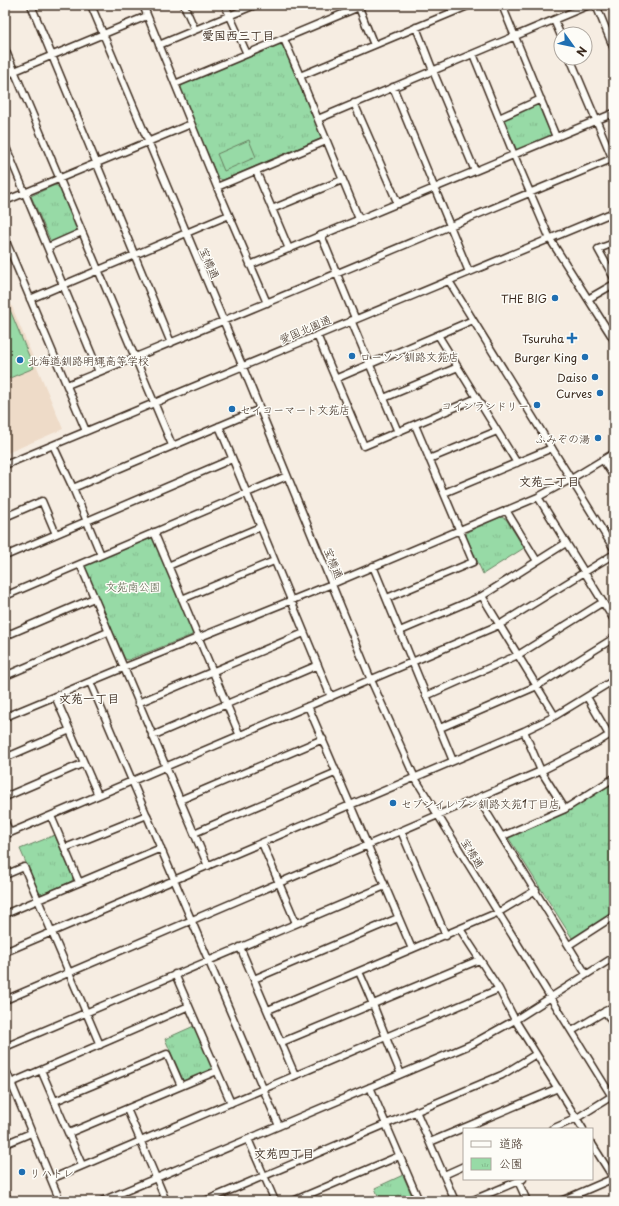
<svg xmlns="http://www.w3.org/2000/svg" width="619" height="1206" font-family="'Playpen Sans','Klee One',sans-serif">
<defs>
<pattern id="park-tufts" width="24" height="20" patternUnits="userSpaceOnUse"><rect width="24" height="20" fill="#97daa6"/><path d="M3 7l-1-3M5 7V3M7 7l1-3M15 17l-1-3M17 17v-4M19 17l1-3" fill="none" stroke="#83bb8e"/></pattern>
</defs>
<rect width="100%" height="100%" fill="#f6ede2"/>
<filter id="ink" filterUnits="userSpaceOnUse"><feTurbulence type="fractalNoise" baseFrequency=".025" numOctaves="2"/><feDisplacementMap in="SourceGraphic" scale="8" xChannelSelector="R" yChannelSelector="G"/><feConvolveMatrix kernelMatrix="1 2 1 2 8 2 1 2 1" color-interpolation-filters="sRGB"/></filter>
<g filter="url(#ink)">
<path fill="#eedbc8" d="M5 290 63 429 5 454Z"/>
<path fill="url(#park-tufts)" stroke="#698262" d="M278 44 283 46 322 138 223 180 218 178 180 90 182 85Z
M538 104 552 136 517 151 504 119Z
M55 185 59 187 77 229 76 232 51 242 31 196Z
M501 517 506 519 524 548 483 574 466 536 467 532Z
M151 538H154L193 632 192 635 128 660 125 659 84 566Z
M614 783V911L572 938 508 837 563 813Z
M55 835 73 878 72 881 43 894 39 893 20 849Z
M194 1026 213 1070 184 1082 165 1039Z
M403 1175 414 1201H380L375 1188Z"/>
<path fill="#97daa6" stroke="#698262" d="M249 140 256 157 224 171 217 154Z
M5 298 34 368 5 380Z"/>
<g fill="none" stroke-linecap="round" stroke-linejoin="round">
<g stroke="#3b2a1e" stroke-width="9">
<path id="minor" d="M31 5 171 343
M91 5 242 365 371 680 415 778 614 1100
M143 5 217 187 267 303
M184 5 195 30
M225 5 247 54
M358 5 374 45
M502 5 556 137
M596 5 614 49
M554 20 561 36
M416 27 433 71 475 171
M284 39 300 76 359 219
M159 45 255 5
M5 49 172 445
M473 54 514 155 550 239 614 340
M570 58 614 162
M5 75 147 16
M300 76 470 5
M175 84 359 7
M393 87 469 272
M354 103 398 204
M499 118 541 99
M318 119 589 5
M5 145 99 372
M256 171 289 249
M217 187 326 141
M5 201 191 124
M272 209 342 180
M321 235 355 318
M5 239 86 431
M614 243 598 249 614 278
M48 247 82 232
M250 265 614 113
M449 281 614 549
M30 299 229 215
M588 299 614 284
M351 320 398 432
M317 335 364 446 477 398
M438 335 517 463
M335 379 473 320
M67 385C250 311 431 233 614 158
M384 398 458 367
M219 426 331 697
M53 445 73 488 101 555
M429 459 497 431
M603 460 614 477
M5 465 614 212
M73 488 260 409
M444 493 552 448
M538 497 614 620
M506 510 537 561
M5 517 42 501 56 534
M154 532 240 736
M5 556 232 459
M80 564 208 866
M168 566 260 527
M373 566 453 761
M5 596 287 476
M482 596 555 716
M387 598 473 562 415 425
M182 599 274 561
M400 631 482 596 566 543
M5 636 94 598
M5 676 108 632
M90 682 279 1126
M55 696 98 795
M426 696 518 655 603 602
M587 697 609 735
M138 703 304 633
M308 706 412 949
M5 717 123 668 332 584 538 497 571 479 614 453
M440 728 537 686 614 638
M524 731 541 771 565 809
M152 736 318 665
M5 758 70 730
M5 797 84 763
M478 798 586 974
M180 800 323 739
M51 816 79 882
M5 822 10 833
M401 831 446 936
M194 833 337 772
M5 835 499 625 614 554
M503 836 565 809 614 778
M262 843 296 923
M65 848 147 815
M5 875 24 867 100 1045
M5 914 161 848
M460 929 499 989 515 1020 583 1129
M569 945 614 916
M240 947 295 1075
M5 952 524 731 555 716 614 680
M359 972C375 1006 386 1040 401 1074
M175 974 231 1103
M254 979 398 918
M5 1000 541 771 598 742 614 732
M268 1010 499 912 536 890
M605 1011 614 1025
M572 1031 614 1006
M282 1042 479 960
M5 1047 385 886
M5 1068 60 1201
M41 1070 82 1165
M11 1083 189 1006
M370 1087 419 1201
M55 1101 167 1054 181 1086
M127 1109 166 1201
M416 1111 455 1201
M552 1129 577 1118 612 1096
M69 1133 217 1071
M248 1139 275 1201
M430 1142 558 1088
M5 1144 31 1133
M592 1144 614 1179
M444 1175 464 1166
M51 1179 499 989
M518 1181 527 1201
M5 1193 8 1201
M102 1201 472 1044 515 1020 614 957
M205 1201 502 1075 536 1054
M293 1201 399 1156
M471 1201 523 1179
M561 1201 614 1178"/>
</g>
<use href="#minor" stroke="#fdfcf7" stroke-width="6"/>
</g>
</g>
<g fill="#1f6fb2" stroke="#fdfcf7" stroke-width="1.5">
<circle cx="555" cy="298" r="4"/>
<path d="M570 332h4v4h4v4h-4v4h-4v-4h-4v-4h4z"/>
<circle cx="352" cy="356" r="4"/>
<circle cx="585" cy="357" r="4"/>
<circle cx="20" cy="360" r="4"/>
<circle cx="595" cy="377" r="4"/>
<circle cx="600" cy="393" r="4"/>
<circle cx="537" cy="405" r="4"/>
<circle cx="232" cy="409" r="4"/>
<circle cx="598" cy="438" r="4"/>
<circle cx="393" cy="803" r="4"/>
<circle cx="22" cy="1172" r="4"/>
</g>
<g text-anchor="middle" dominant-baseline="central" stroke-width="3" stroke-linejoin="round" paint-order="stroke">
<g font-size="11" fill="#3b2a1e" stroke="#fdfcf7">
<text transform="translate(210 263) rotate(67)">宝橋通</text>
<text transform="translate(305 329) rotate(-23)">愛国北園通</text>
<text transform="translate(334 563) rotate(68)">宝橋通</text>
<text transform="translate(473 853) rotate(58)">宝橋通</text>
</g>
<g font-size="11" fill="#3b2a1e" stroke="#fdfcf7" text-anchor="end">
<text x="547" y="298">THE BIG</text>
<text x="564" y="338">Tsuruha</text>
<text x="360" y="356" text-anchor="start">ローソン釧路文苑店</text>
<text x="577" y="357">Burger King</text>
<text x="28" y="360" text-anchor="start">北海道釧路明輝高等学校</text>
<text x="587" y="377">Daiso</text>
<text x="592" y="393">Curves</text>
<text x="529" y="405">コインランドリー</text>
<text x="240" y="409" text-anchor="start">セイコーマート文苑店</text>
<text x="590" y="438">ふみぞの湯</text>
<text x="401" y="803" text-anchor="start">セブンイレブン釧路文苑1丁目店</text>
<text x="30" y="1172" text-anchor="start">リハトレ</text>
</g>
<g font-size="11" fill="#575f47" stroke="#fdfcf7">
<text x="133" y="586">文苑南公園</text>
</g>
<g font-size="12" font-weight="bold" fill="#3b2a1e" stroke="#fdfcf7">
<text x="238" y="35">愛国西三丁目</text>
<text x="549" y="481">文苑二丁目</text>
<text x="89" y="698">文苑一丁目</text>
<text x="284" y="1153">文苑四丁目</text>
</g>
</g>
<rect width="619" height="1206" fill="none" stroke="#fdfcf7" stroke-width="20"/>
<rect x="10" y="10" width="599" height="1186" fill="none" stroke="#3b2a1e" stroke-width="1.5" filter="url(#ink)"/>
<rect x="463" y="1128" width="130" height="52" fill="#fdfcf7" stroke="#afa8a0"/>
<rect x="471" y="1141" width="20" height="6" fill="#fdfcf7" stroke="#afa8a0"/>
<text x="499" y="1148" font-size="12" fill="#3b2a1e">道路</text>
<rect x="471" y="1158" width="20" height="12" fill="url(#park-tufts)" stroke="#afa8a0"/>
<text x="499" y="1168" font-size="12" fill="#3b2a1e">公園</text>
<g transform="translate(573 46) rotate(123)"><circle r="19" fill="#fdfcf7" stroke="#afa8a0"/>
<path d="M0-3L7 15L0 10L-7 15Z" fill="#1f6fb2"/>
<text y="-6" font-size="11" font-weight="bold" text-anchor="middle" fill="#3b2a1e">N</text>
</g>
</svg>
